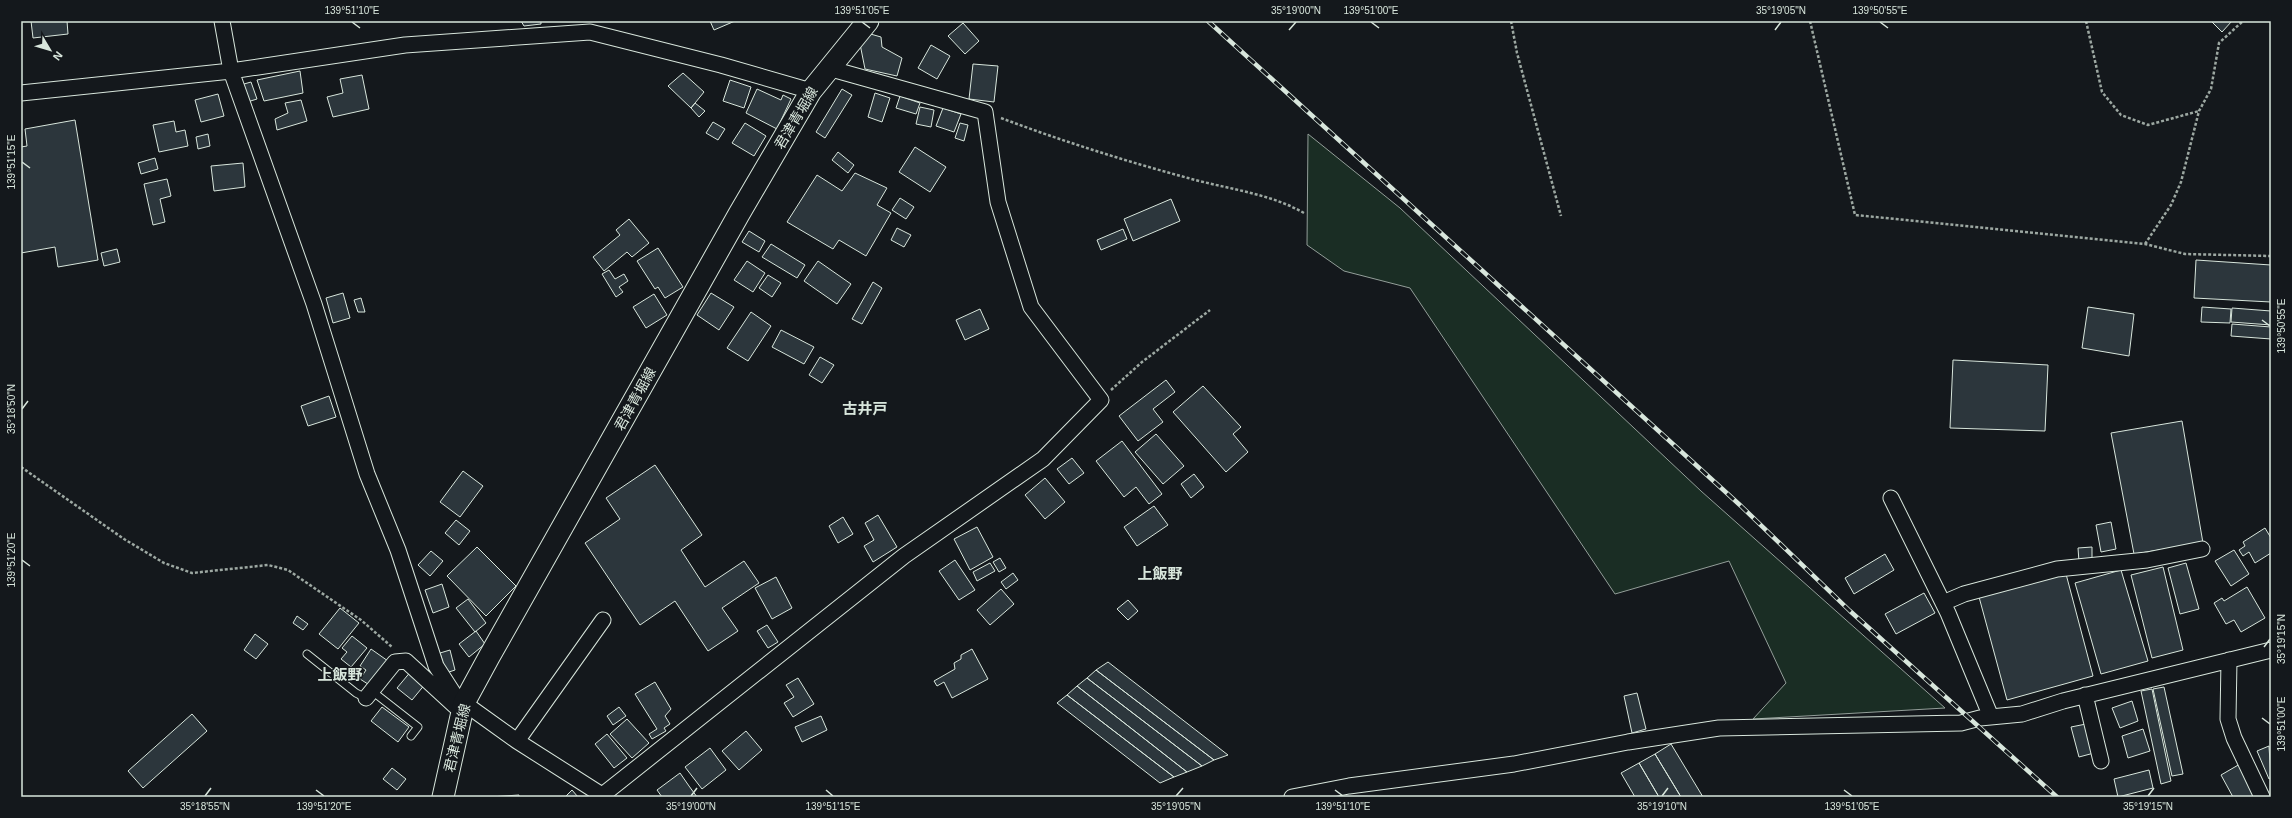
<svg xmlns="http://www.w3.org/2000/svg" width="2292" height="818" font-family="Arial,'Noto Sans JP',sans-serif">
<rect width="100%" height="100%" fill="#14181c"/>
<path fill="#1a2d24" stroke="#939e99" d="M1308 134 1400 208 1701 491 1945 708 1753 719 1786 683 1729 561 1615 594 1410 288 1344 271 1307 245Z"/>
<path fill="#2c363c" stroke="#d8e6dc" d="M31 21H67L68 34 33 38Z
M521 21H541V24L524 26Z
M710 21H735L714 30Z
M2214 21H2232L2222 32 2212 22Z
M963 23 979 41 965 54 948 36Z
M867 33 881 37 882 47 902 58 897 76 865 69 860 44Z
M931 45 950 56 937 79 918 68Z
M973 64 998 66 994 102 969 99Z
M300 71 303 93 264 101 257 80Z
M683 73 704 92 691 108 668 86Z
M362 75 369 109 333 117 327 97 343 93 340 79Z
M730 80 751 87 744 108 723 101Z
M251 82 257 99 244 103 237 86Z
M757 89 781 100 783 95 791 99 777 129 746 113Z
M842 89 852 95 825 138 816 132Z
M875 93 890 98 882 122 868 117Z
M218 94 224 116 201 122 195 100Z
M900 96 920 103 916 114 896 108Z
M301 100 307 121 277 130 275 119 288 113 285 103Z
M695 103 705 111 699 117 691 108Z
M920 107 934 110 931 127 916 124Z
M943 108 961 114 954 132 936 126Z
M75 120 98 260 58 267 55 247 21 253V147L27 146 25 129Z
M174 121 176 132 185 130 188 146 159 152 153 125Z
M713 122 725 129 718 140 706 133Z
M745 123 766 136 754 156 732 143Z
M960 123 968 125 964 141 955 138Z
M208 134 210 146 198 149 196 137Z
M915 147 946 167 930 192 899 172Z
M838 152 854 165 848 173 832 160Z
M155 158 158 169 141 174 138 163Z
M243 163 245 187 214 191 211 166Z
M855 173 887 188 877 205 891 213 866 256 839 240 833 249 787 222 817 175 842 191Z
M167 179 171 196 160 199 165 222 153 225 144 184Z
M900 198 914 207 906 219 892 210Z
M1171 199 1180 221 1133 241 1124 219Z
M629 219 649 243 632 257 627 252 604 271 593 257 620 235 616 230Z
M897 228 911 235 904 247 891 240Z
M1123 229 1127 239 1101 250 1097 240Z
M749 231 765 241 759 252 742 242Z
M771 244 805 265 797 278 762 257Z
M658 248 683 287 665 298 658 287 655 289 637 261Z
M117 249 120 262 104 266 101 253Z
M2196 260 2271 265V302L2194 298Z
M747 261 765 273 753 292 734 280Z
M818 261 851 284 837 304 804 281Z
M609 270 615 279 624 274 628 281 619 287 623 292 616 297 602 274Z
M768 275 781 283 772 297 759 288Z
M873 282 882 288 862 324 852 319Z
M343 293 350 318 333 323 326 298Z
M711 293 734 307 719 330 697 315Z
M654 294 667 315 646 328 633 307Z
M361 298 365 312H358L354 300Z
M2088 307 2134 314 2129 356 2082 348Z
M2202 307 2231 309 2230 323 2201 322Z
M2232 308 2271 311V325L2231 322Z
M980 309 989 329 965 340 956 320Z
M751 312 771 326 748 361 727 348Z
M2232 324 2271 327V339L2231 336Z
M781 330 814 347 804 364 772 347Z
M820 357 834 365 822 383 809 375Z
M1953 360 2048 365 2045 431 1950 428Z
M1166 380 1175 392 1153 409 1163 422 1138 441 1119 416Z
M1203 386 1241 427 1233 434 1248 452 1226 472 1173 412Z
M329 396 336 417 308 426 301 406Z
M2182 421 2203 543 2134 554 2111 433Z
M1156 434 1184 466 1163 484 1135 452Z
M1122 441 1162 494 1149 504 1136 487 1124 497 1096 461Z
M1072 458 1084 473 1069 484 1057 469Z
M655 465 702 535 681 550 705 587 744 561 759 583 722 608 738 631 708 651 675 601 640 625 585 543 620 519 606 498Z
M463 471 483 486 460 517 440 502Z
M1194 474 1204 487 1191 498 1181 484Z
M1045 478 1065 502 1045 519 1025 495Z
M1154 506 1168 525 1137 546 1124 527Z
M878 515 897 547 873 562 864 546 874 540 865 523Z
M843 517 853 534 838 543 829 526Z
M456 520 470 531 459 545 445 533Z
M2111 522 2116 549 2101 552 2096 525Z
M977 527 993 557 970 570 954 539Z
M2265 528 2271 538V553L2255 563 2249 552 2243 556 2239 550 2245 546 2243 542Z
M477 547 516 586 486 616 447 576Z
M2092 547V561L2079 562 2078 548Z
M2234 550 2249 574 2231 586 2215 561Z
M431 551 443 561 430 576 418 565Z
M1885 554 1894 570 1854 594 1845 578Z
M1000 558 1006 568 999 572 993 562Z
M955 560 975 590 959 600 939 571Z
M990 563 995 571 977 581 973 572Z
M2186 563 2199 609 2180 614 2168 568Z
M2163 567 2183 650 2152 658 2131 575Z
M2121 570 2148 661 2101 674 2075 583Z
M1013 573 1018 580 1006 589 1001 582Z
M2066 574 2093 676 2007 700 1979 597Z
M776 577 792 608 772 619 755 588Z
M442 584 449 607 433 613 425 590Z
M2247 587 2265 618 2241 632 2234 620 2226 624 2214 603 2222 598 2224 601Z
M1001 589 1014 604 990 625 977 610Z
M1924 593 1935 613 1896 634 1885 614Z
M468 599 486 623 475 632 456 608Z
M1128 600 1138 611 1128 620 1117 609Z
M340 608 359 623 338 649 319 634Z
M297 616 308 624 303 630 293 623Z
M767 625 778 642 768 648 757 631Z
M476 631 485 644 469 657 459 644Z
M255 634 268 644 256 659 244 650Z
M352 636 367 648 351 667 341 659 347 652 342 648Z
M371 649 388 661 371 686 360 679 366 670 360 666Z
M972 649 988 679 952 698 944 682 937 686 934 681 955 669 954 663 961 659V655Z
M450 650 455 670 446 673 440 653Z
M1108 662 1228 755 1214 760 1096 670Z
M412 670 426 683 412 700 397 688Z
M1096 670 1214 760 1202 766 1087 678Z
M798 678 814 704 793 717 784 703 794 697 786 685Z
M1087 678 1202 766 1187 772 1077 686Z
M655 682 671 709 665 716 670 724 664 728 666 731 652 739 649 734 657 729 635 694Z
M1077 686 1187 772 1174 777 1067 695Z
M2164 687 2183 774 2172 776 2153 689Z
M2152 689 2171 781 2161 784 2141 691Z
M1637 693 1646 729 1632 733 1624 696Z
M1067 695 1174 777 1160 783 1057 703Z
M2132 701 2138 721 2120 728 2112 708Z
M382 707 409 727 398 742 371 721Z
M619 707 626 716 613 725 607 716Z
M192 714 207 731 143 788 128 771Z
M821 716 827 730 802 742 795 727Z
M627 719 649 743 632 758 610 734Z
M2086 724 2094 753 2079 757 2071 727Z
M2143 729 2150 751 2128 758 2122 736Z
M746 731 762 750 739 770 722 751Z
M607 734 627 758 614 768 595 744Z
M1671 744 1703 797H1681L1655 754Z
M2269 746 2271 778 2269 779 2257 751Z
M710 748 726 770 702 789 685 767Z
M1655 754 1681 797H1659L1639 763Z
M1639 763 1659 797H1635L1621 773Z
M2240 764 2259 797H2233L2221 775Z
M392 768 406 779 397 790 383 779Z
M2149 770 2153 788 2118 797 2114 779Z
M680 773 689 786 697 797H662L657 790Z
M572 790 578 797H565Z
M519 795V797H490Z"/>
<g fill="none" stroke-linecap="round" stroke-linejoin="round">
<g stroke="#d8e6dc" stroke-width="9">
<path id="lane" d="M307 654 356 693 366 698
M372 691 418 727 411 736"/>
</g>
<g stroke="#d8e6dc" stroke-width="17">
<path id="street" d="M222 21 231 71 314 304 367 474 398 550 436 666 454 694 464 703 517 741 605 797
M21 93 231 71 405 45 590 32 721 65 811 91
M1891 498 1948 613 1991 717
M1943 603 1964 594 2057 569 2147 560 2202 549
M2229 660 2228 719 2234 738 2262 797
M2085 695 2101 761
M366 698 395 662 406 661 455 706
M517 741 603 620
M600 797 904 556 1043 459 1101 400 1031 307 998 202 985 112 828 68
M1292 797 1349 786 1514 764 1628 742 1719 728 1961 723 1980 718 2022 714 2063 701 2271 650"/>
</g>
<g stroke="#d8e6dc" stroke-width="23">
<path id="secondary" d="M443 797 464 703 489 657 739 214 811 91 868 21"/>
</g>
<path stroke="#9da8a2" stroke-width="2.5" stroke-dasharray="3 2" stroke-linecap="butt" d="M1511 21 1517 53 1561 216
M1810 21 1855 215 2145 244 2185 254 2271 256
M2086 21 2102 92 2121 115 2148 125 2199 111
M1001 118C1062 141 1125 161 1188 178 1227 189 1269 193 1304 213
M2145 244 2171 205 2181 182 2199 111 2211 89 2219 43 2243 21
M1111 390 1142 362 1210 310
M21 467 124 539 164 563 192 573 268 565 288 570 361 620 392 647"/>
<use href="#lane" stroke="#14181c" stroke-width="7"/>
<use href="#street" stroke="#14181c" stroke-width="15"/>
<use href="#secondary" stroke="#14181c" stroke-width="21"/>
<g stroke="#d8e6dc" stroke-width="4.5">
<path id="rail" d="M1208 21 1741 506 1850 611 2057 797"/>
</g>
<use href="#rail" stroke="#14181c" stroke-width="3" stroke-dasharray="9" stroke-linecap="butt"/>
</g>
<path fill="none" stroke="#d8e6dc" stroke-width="1.5" d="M352 22 360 28M862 22 870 28M1371 22 1379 28M1880 22 1888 28M1289 30 1296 22M1775 30 1781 22M22 162 30 168M2262 320 2270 326M22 409 28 401M22 560 30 566M2264 647 2270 639M2262 718 2270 724M316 790 324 796M826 790 833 796M1335 790 1343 796M1844 790 1852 796M205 796 211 788M691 796 697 788M1176 796 1183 788M1662 796 1668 788M2148 796 2154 788"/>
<g text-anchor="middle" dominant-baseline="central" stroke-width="3" stroke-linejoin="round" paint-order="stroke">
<g font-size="14" fill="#d8e6dc" stroke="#14181c">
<text transform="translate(796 118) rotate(-59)">君津青堀線</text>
<text transform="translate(635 399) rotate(-61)">君津青堀線</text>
<text transform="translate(457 738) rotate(-76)">君津青堀線</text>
</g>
<g font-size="15" font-weight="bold" fill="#d8e6dc" stroke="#14181c">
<text x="865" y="408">古井戸</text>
<text x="1160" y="573">上飯野</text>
<text x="340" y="674">上飯野</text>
</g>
</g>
<rect width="2292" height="818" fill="none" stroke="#14181c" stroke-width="44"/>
<g transform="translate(50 50) rotate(128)" stroke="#14181c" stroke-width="3" paint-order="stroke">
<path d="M0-3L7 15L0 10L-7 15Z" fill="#d8e6dc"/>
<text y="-6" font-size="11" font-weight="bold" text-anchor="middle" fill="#d8e6dc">N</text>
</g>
<rect x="22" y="22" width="2248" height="774" fill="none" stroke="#d8e6dc" stroke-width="1.5"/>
<g font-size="10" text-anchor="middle" fill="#d8e6dc">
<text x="352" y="14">139°51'10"E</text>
<text x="862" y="14">139°51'05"E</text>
<text x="1296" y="14">35°19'00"N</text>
<text x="1371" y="14">139°51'00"E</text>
<text x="1781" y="14">35°19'05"N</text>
<text x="1880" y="14">139°50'55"E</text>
<text transform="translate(11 162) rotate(-90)" y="4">139°51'15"E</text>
<text transform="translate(2281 326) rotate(-90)" y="4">139°50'55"E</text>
<text transform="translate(11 409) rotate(-90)" y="4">35°18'50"N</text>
<text transform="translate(11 560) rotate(-90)" y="4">139°51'20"E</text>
<text transform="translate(2281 639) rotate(-90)" y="4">35°19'15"N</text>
<text transform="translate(2281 724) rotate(-90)" y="4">139°51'00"E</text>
<text x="205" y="810">35°18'55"N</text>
<text x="324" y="810">139°51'20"E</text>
<text x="691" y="810">35°19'00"N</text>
<text x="833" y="810">139°51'15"E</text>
<text x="1176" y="810">35°19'05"N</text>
<text x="1343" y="810">139°51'10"E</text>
<text x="1662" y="810">35°19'10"N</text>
<text x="1852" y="810">139°51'05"E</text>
<text x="2148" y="810">35°19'15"N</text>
</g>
</svg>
